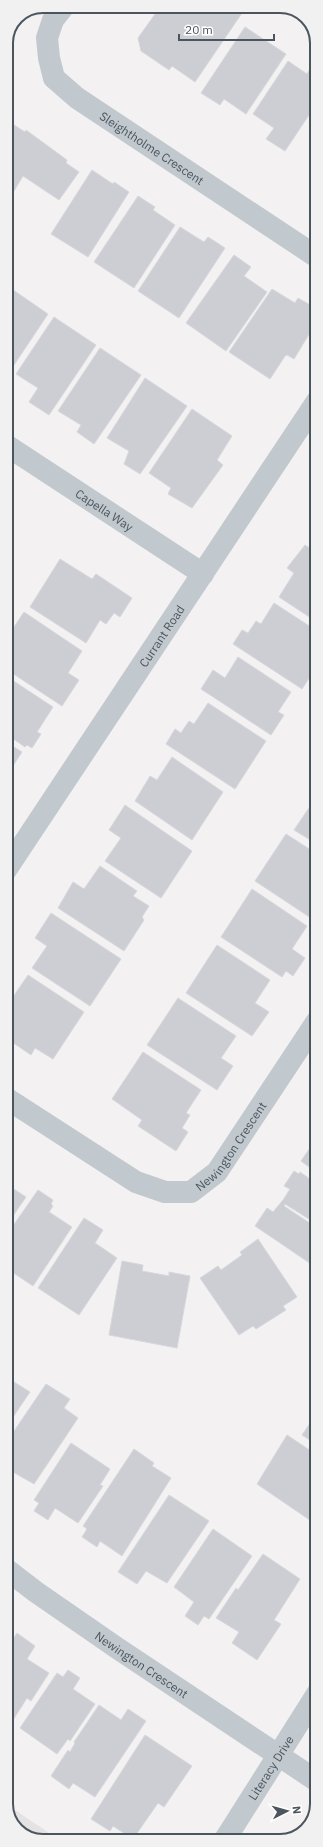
<svg xmlns="http://www.w3.org/2000/svg" width="323" height="1847" font-family="'IBM Plex Sans',sans-serif">
<rect width="100%" height="100%" fill="#f3f1f1"/>
<path fill="#e4e2e3" d="M6 1804 61 1841H38L17 1830 6 1809Z"/>
<path fill="#ccced3" stroke="#d6d8dc" d="M169 6H232L242 13 195 82 172 66 169 70 141 51 138 38 158 10 164 14Z
M245 27 286 54 246 114 224 99 220 105 201 93Z
M288 61 307 74 310 69 317 73V103L285 151 266 139 274 128 253 114Z
M6 120 25 132 26 130 67 160 66 163 79 172 59 200 23 176 14 191 6 193Z
M92 170 113 184 114 182 129 192 88 257 51 234Z
M138 196 155 207 153 210 175 225 134 288 94 262Z
M180 227 204 242 208 237 225 248 179 318 138 291Z
M234 255 251 267 244 276 267 292 226 351 186 323Z
M6 285 48 314 10 371 6 369Z
M272 289 295 303 298 298 317 309V321L294 359 287 355 285 356 270 379 229 352Z
M54 317 96 345 49 415 29 402 38 388 16 374Z
M100 348 141 375 94 444 77 432 81 425 58 411Z
M145 378 187 406 140 474 124 464 129 451 107 438Z
M192 409 232 436 217 460 223 465 192 508 168 494 171 488 149 473Z
M305 545 317 553V622L279 597 294 573 287 568Z
M60 559 92 579 96 574 132 598 120 617 114 613 106 624 100 620 86 643 30 607Z
M274 603 317 631V666L302 689 233 644 242 630 248 633 256 621 261 624Z
M24 612 82 651 68 673 79 680 62 706 6 669V639Z
M238 657 291 692 278 712 284 715 271 735 201 689 213 670 225 678Z
M6 676 53 707 37 732 41 734 32 748 27 745 25 747 6 734Z
M208 703 266 741 235 789 166 744 175 729 181 733 189 721 194 724Z
M6 742 22 752 7 775 13 779 6 789Z
M172 757 223 792 192 840 135 801 150 776 157 780Z
M317 796V844L294 830Z
M125 805 192 851 161 898 105 861 121 838 109 830Z
M286 834 317 854V922L255 881Z
M100 866 137 891 133 896 149 906 142 917 144 920 124 951 58 908 73 882 84 889Z
M252 889 307 926 292 949 305 958 293 976 286 971 282 977 221 937Z
M51 913 121 959 90 1006 32 968 47 946 35 938Z
M217 945 270 980 255 1003 269 1012 252 1036 186 993Z
M28 975 84 1012 53 1059 35 1048 31 1055 6 1038V993L13 997Z
M178 998 236 1036 221 1058 233 1066 217 1090 147 1045Z
M143 1052 201 1090 186 1113 190 1115 182 1128 188 1132 176 1151 138 1126 142 1120 112 1099Z
M312 1145 315 1148 317 1146V1173L301 1161Z
M6 1168 10 1171 6 1177Z
M294 1171 299 1174 300 1172 317 1184V1224L285 1204 284 1206 317 1228V1268L255 1226 267 1208 273 1212 283 1200 290 1189 284 1186Z
M6 1184 26 1197 6 1226Z
M38 1190 53 1200 51 1204 53 1206 49 1212 72 1227 33 1286 6 1268V1236Z
M84 1218 103 1230 95 1243 117 1258 79 1315 38 1288Z
M258 1239 297 1297 283 1306 286 1310 256 1329 253 1326 239 1335 200 1278 218 1266 221 1270 242 1255 240 1252Z
M122 1261 143 1265 142 1271 169 1276V1272L190 1276 177 1348 109 1335Z
M6 1377 30 1392 7 1426 10 1428 6 1433Z
M46 1384 70 1399 64 1408 78 1418 34 1484 13 1472 6 1482V1443Z
M317 1413V1445L302 1435Z
M287 1435 317 1455V1525L257 1484Z
M71 1443 110 1469 100 1485 103 1486 78 1523 55 1508 48 1520 34 1511 39 1503 34 1500Z
M134 1449 154 1463 152 1466 171 1478 122 1556 100 1541 97 1547 82 1537 87 1529 83 1526Z
M169 1495 209 1521 167 1583 146 1571 137 1584 118 1572Z
M213 1529 252 1556 209 1619 204 1616 198 1625 185 1616 194 1602 174 1587Z
M263 1554 300 1579 274 1620 281 1624 257 1660 232 1643 239 1632 216 1618 236 1588 238 1590Z
M17 1633 35 1646 27 1659 49 1673 31 1701 27 1698 6 1731V1650Z
M68 1670 80 1678 73 1689 95 1704 70 1741 68 1739 57 1754 20 1728 57 1673 63 1677Z
M99 1705 121 1720 128 1709 146 1721 95 1797 73 1783 69 1789 51 1776 68 1750 70 1752 75 1743 74 1742Z
M145 1735 192 1766 164 1807 158 1803 133 1839 113 1826 110 1831 91 1819Z"/>
<g fill="none" stroke-linecap="round" stroke-linejoin="round">
<g stroke="#c1c8ce" stroke-width="22">
<path id="s1" d="M64 6 53 20 47 38 49 58 54 78 77 98 317 257"/>
<path id="s2" d="M6 445 203 574"/>
<path id="s3" d="M6 870 317 401"/>
<path id="s4" d="M6 1098 136 1182 165 1192H191L217 1172 317 1021"/>
<path id="s5" d="M6 1569 36 1592 117 1648 317 1781"/>
<path id="s6" d="M224 1841 317 1694"/>
</g>
</g>
<g text-anchor="middle" dominant-baseline="central" stroke-width="3.5" stroke-linejoin="round" paint-order="stroke">
<g font-size="12" fill="#4b555d" stroke="#fff">
<text stroke="none"><textPath href="#s1" startOffset="198">Sleightholme Crescent</textPath></text>
<text stroke="none"><textPath href="#s2" startOffset="118">Capella Way</textPath></text>
<text stroke="none"><textPath href="#s3" startOffset="281">Currant Road</textPath></text>
<text stroke="none"><textPath href="#s4" startOffset="273">Newington Crescent</textPath></text>
<text stroke="none"><textPath href="#s5" startOffset="166">Newington Crescent</textPath></text>
<text stroke="none"><textPath href="#s6" startOffset="87">Literacy Drive</textPath></text>
</g>
</g>
<path d="M0 0H323V1847H0ZM43 13H280A30 30 0 0 1 310 43V1804A30 30 0 0 1 280 1834H43A30 30 0 0 1 13 1804V43A30 30 0 0 1 43 13Z" fill="#f1f1f2" fill-rule="evenodd"/>
<path fill="none" stroke="#4b555d" stroke-width="2" d="M43 13H280A30 30 0 0 1 310 43V1804A30 30 0 0 1 280 1834H43A30 30 0 0 1 13 1804V43A30 30 0 0 1 43 13Z"/>
<g transform="translate(287 1811) rotate(84)" stroke="#ffffff" stroke-width="3" paint-order="stroke">
<path d="M0-3L7 15L0 10L-7 15Z" fill="#4b555d"/>
<text y="-6" font-size="11" font-weight="bold" text-anchor="middle" fill="#4b555d">N</text>
</g>
<path d="M179 34v6h95v-6" fill="none" stroke="#4b555d" stroke-width="2"/>
<text x="185" y="34" font-size="12" fill="#4b555d" stroke="#ffffff" stroke-width="3" paint-order="stroke">20 m</text>
</svg>
